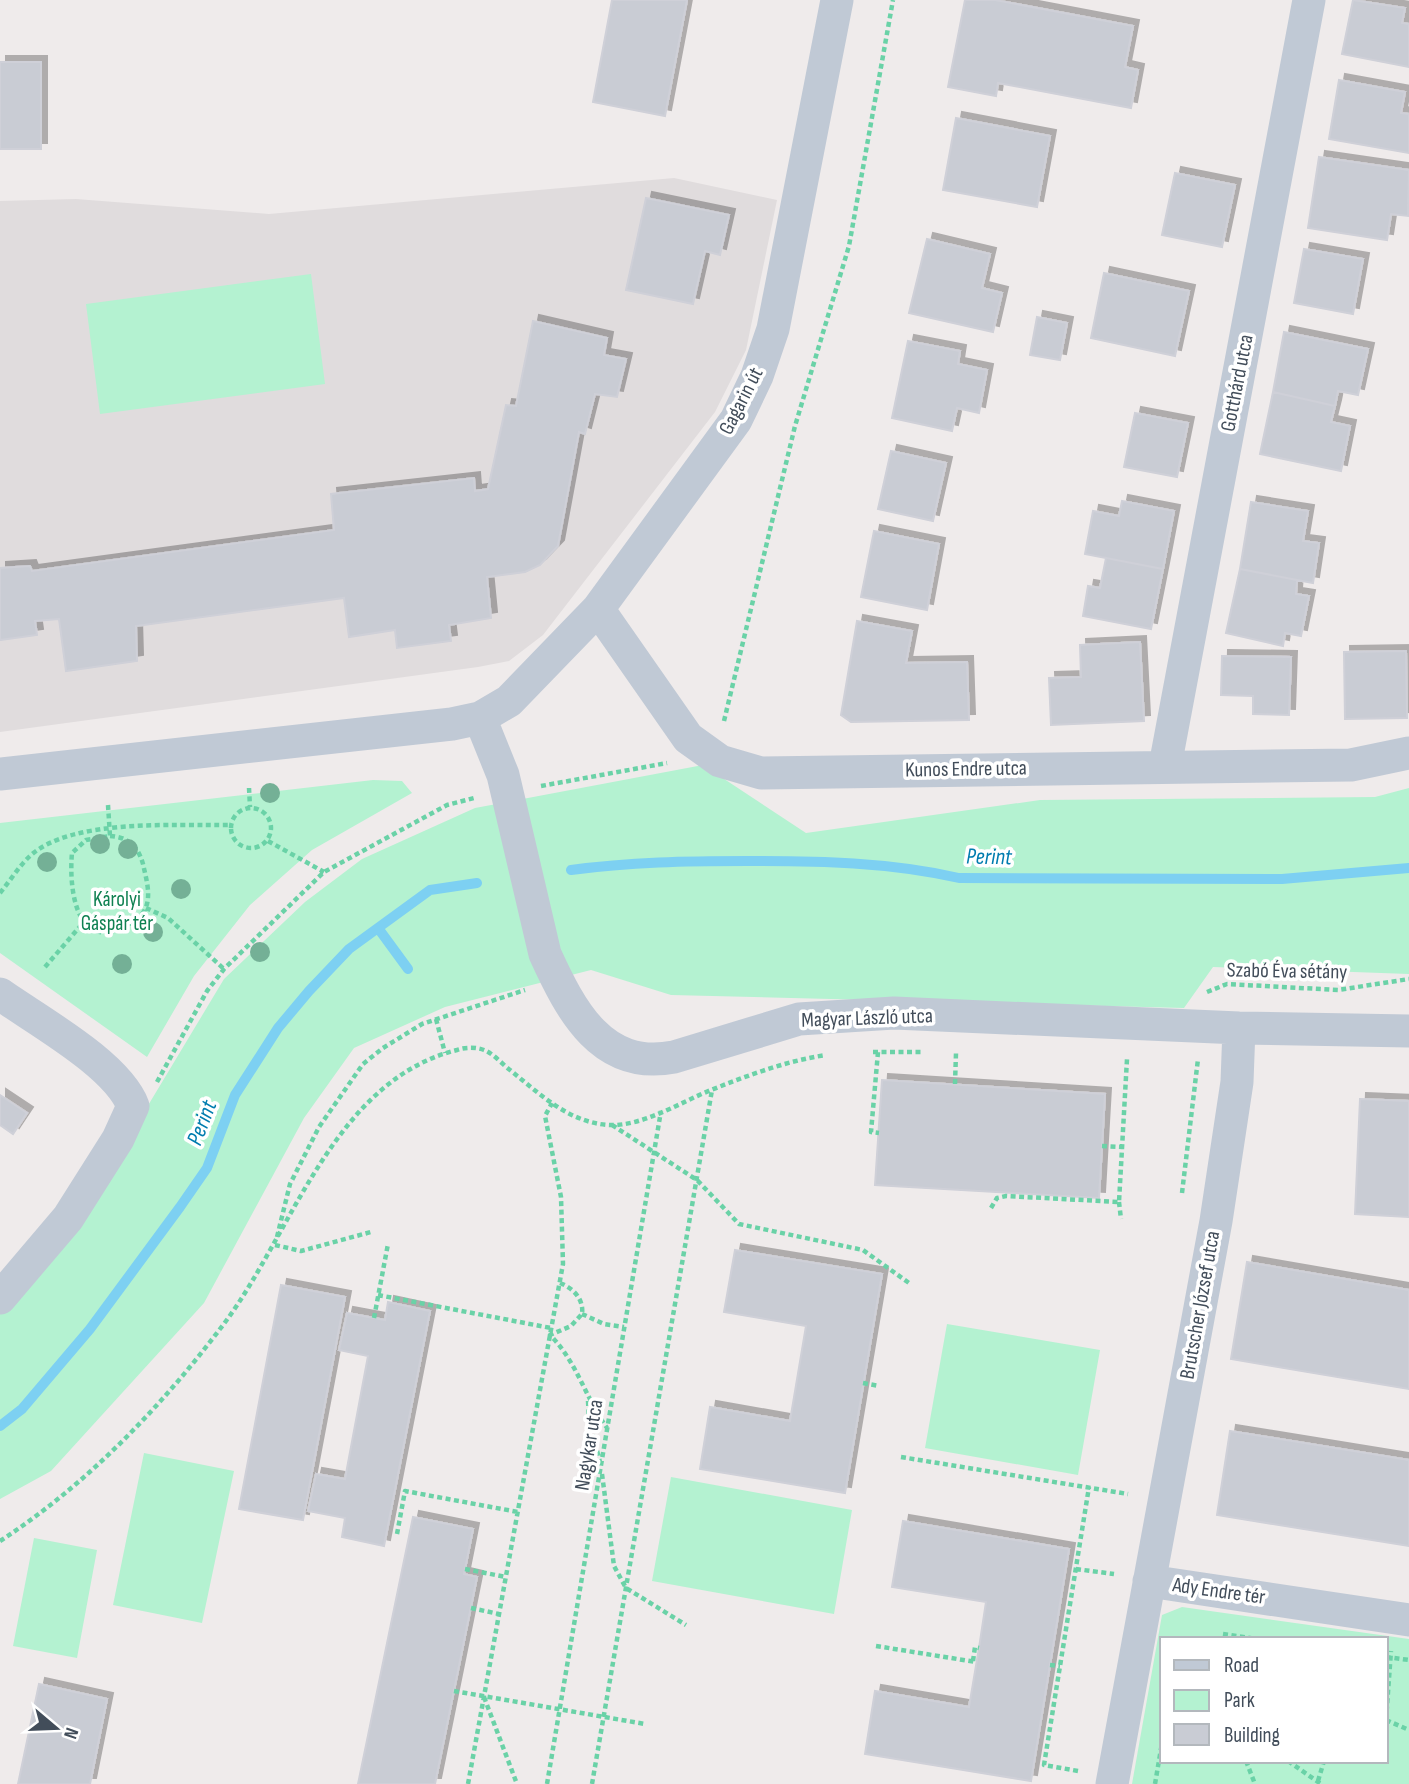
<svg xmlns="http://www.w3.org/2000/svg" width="1409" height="1784" font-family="'Sofia Sans Condensed',sans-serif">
<defs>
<filter id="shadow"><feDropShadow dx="6" dy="-6" stdDeviation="0" flood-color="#0004"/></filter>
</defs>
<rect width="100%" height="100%" fill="#efebeb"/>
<path fill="#e0dcdd" d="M674 178 777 200 746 350 715 412 543 635 509 661 478 667 0 732V640L36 635 35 621 59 619 66 671 137 661 136 626 344 598 349 637 395 630 397 648 451 641 449 625 491 618 487 577 525 572 540 565 558 546 579 432 595 394 617 397 626 360 604 355 607 338 533 321 516 406H506L488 489 331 495 334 530 32 571 0 568V201L76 199 269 214Z"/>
<path fill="#b4f2d1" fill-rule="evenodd" d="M311 274 325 384 100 414 86 304Z
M703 765 806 833 1040 800 1375 797 1409 788V974L1213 967 1184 1008 671 995 591 970 445 1007 354 1048 304 1118 204 1303 51 1471 0 1499V1311L87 1207 224 979 305 902 362 859 475 808Z
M373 780 402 781 412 793 312 850 250 905 194 976 147 1057 0 953V823Z
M947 1324 1100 1350 1078 1475 925 1448Z
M144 1453 234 1471 202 1623 113 1605Z
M671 1477 852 1510 834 1614 652 1581Z
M34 1538 97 1550 77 1658 13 1646Z
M1182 1607 1409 1639V1784H1132L1162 1615ZM1162 1639H1386V1761H1162Z"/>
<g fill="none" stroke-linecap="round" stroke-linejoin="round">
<path stroke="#7dd0f2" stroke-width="10" d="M571 870C630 862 687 861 747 861 819 861 889 862 959 878L1282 879 1409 868
M378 928 408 969
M0 1426 22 1409 90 1329 180 1207 207 1168 235 1095 278 1028 309 991 349 949 430 890 477 883"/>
</g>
<path fill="#c9ccd4" stroke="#cfd0d8" stroke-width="2" filter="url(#shadow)" d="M612 0H687L665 116 593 102Z
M965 0H995L1133 26 1125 67 1138 70 1131 108 998 83 996 96 948 87Z
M1353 0 1405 8 1402 23 1409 24V67L1342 54Z
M0 62H41V149H0Z
M1339 80 1405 92 1401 113 1409 114V153L1329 139Z
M956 118 1050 136 1037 207 943 190Z
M1319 157 1409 170 1408 216 1391 214 1387 240 1308 228Z
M1175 173 1235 185 1222 247 1162 235Z
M646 198 729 215 720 255 705 251 693 304 626 290Z
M927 239 990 254 982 288 1002 293 993 332 909 313Z
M1304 249 1363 259 1353 314 1294 303Z
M1104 273 1189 291 1175 356 1091 338Z
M1037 317 1067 323 1060 360 1030 355Z
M533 321 607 338 604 355 626 359 617 397 595 394 585 434 579 432 558 546 540 565 525 572 487 577 491 618 449 625 451 641 397 648 395 630 349 637 344 598 136 626 137 661 66 671 59 619 35 621 37 635 0 640V568L30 566 32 571 334 530 331 494 474 478 475 491 488 489 506 405 516 406Z
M1284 332 1368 349 1358 395 1338 391 1335 406 1273 392Z
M908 341 960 351 958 364 987 370 979 413 957 408 952 431 892 418Z
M1273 392 1335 406 1331 422 1350 426 1341 471 1260 454Z
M1135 413 1188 423 1177 477 1124 467Z
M891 451 946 463 933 521 878 509Z
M1122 501 1174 511 1163 569 1085 554 1093 511 1119 516Z
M1251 502 1308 511 1303 541 1319 543 1313 583 1240 569Z
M874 531 939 544 927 610 861 597Z
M1106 558 1163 569 1151 629 1083 616 1088 586 1100 588Z
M1240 569 1297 580 1296 594 1309 596 1301 636 1285 633 1283 646 1226 633Z
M857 621 912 631 906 663 967 662 969 720 851 722 841 715Z
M1140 642 1144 721 1051 725 1049 678 1081 677 1080 645Z
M1406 651 1407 718 1345 719 1344 652Z
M1222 656 1291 657 1289 715 1253 714V696L1221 695Z
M882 1080 1105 1094 1099 1198 875 1185Z
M0 1095 27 1113 13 1134 0 1125Z
M1360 1099 1409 1101V1217L1355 1214Z
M735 1250 882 1274 845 1493 700 1469 710 1407 790 1421 806 1326 724 1312Z
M1247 1262 1409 1290V1389L1231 1359Z
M281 1285 345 1297 303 1520 239 1509Z
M388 1302 430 1311 384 1546 342 1537 345 1518 308 1511 316 1474 345 1479 368 1356 339 1350 347 1313 385 1320Z
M1230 1431 1409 1460V1546L1217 1515Z
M413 1517 473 1529 464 1574 477 1577 435 1784H358Z
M903 1521 1069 1549 1031 1781 865 1754 875 1691 969 1707 979 1648 986 1602 892 1587Z
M39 1684 107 1699 90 1784H18Z"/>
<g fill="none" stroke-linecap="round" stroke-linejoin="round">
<path stroke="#6ad2a7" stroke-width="4.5" stroke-dasharray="5 3.5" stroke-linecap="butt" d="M724 721 795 426 849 246 893 0
M541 786 667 763
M249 788 250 807
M108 805 110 836
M231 828a20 20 0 1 1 40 0a20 20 0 1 1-40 0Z
M110 836C128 837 138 846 143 864 146 878 151 894 146 907 142 918 131 923 122 928 74 950 69 884 72 853L86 840Z
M268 841 324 872
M0 893C10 881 19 866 30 856 71 818 176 826 230 825
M146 908 168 918 224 969
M45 967 83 923
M1207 992 1227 984 1338 990 1409 979
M436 1019 445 1053
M873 1052H924
M878 1052 871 1132 879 1133
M157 1082 207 991 224 969 324 872 447 805 474 798
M955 1084 956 1053
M612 1125 697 1180 739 1224 863 1250 909 1283
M1102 1146 1122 1147
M1182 1193 1198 1059
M1119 1202 1121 1219
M991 1208 997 1198 1006 1196 1119 1202 1127 1059
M277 1237 290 1184 319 1127 363 1064 383 1048 422 1024 525 990
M275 1245 301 1251 371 1232
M560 1283C573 1288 584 1299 582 1314L571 1326 550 1335C577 1362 585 1397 607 1428
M378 1295 551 1328
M582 1314 604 1324 624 1327
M374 1318 388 1244
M863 1383 879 1386
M588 1401 589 1420 600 1462
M901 1457 1128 1494
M602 1474 614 1566 626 1588 686 1625
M397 1534 405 1491 518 1512
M0 1541C88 1484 164 1404 226 1321 293 1230 335 1080 457 1050 466 1047 476 1047 484 1050 494 1054 502 1064 510 1070 540 1094 568 1122 608 1125 642 1127 681 1102 711 1090 749 1075 786 1061 826 1055
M465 1569 506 1577
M1076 1569 1114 1574
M471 1608 499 1614
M1223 1634 1257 1639
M876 1646 976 1662
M1386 1657 1409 1660
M973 1661 975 1647 979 1648
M1050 1665 1060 1666
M454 1691 645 1724
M484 1697 517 1784
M1386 1720 1391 1651
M1386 1720 1409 1730
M1246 1761 1255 1784
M1288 1761 1321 1784
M1078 1771 1044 1765 1089 1487
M1318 1781 1324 1761
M468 1784 563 1264 561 1197 545 1116 552 1103
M547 1784 661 1111
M592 1784 712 1090
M1155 1784 1162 1743"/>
<path stroke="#c0c9d5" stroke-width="33" d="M598 609 688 738 720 761 761 773 1351 765 1409 753
M480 718 503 775 545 954C571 1011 602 1071 674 1057L799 1019 894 1013 1239 1028 1409 1031
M1165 766 1309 0
M0 774 452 724 480 718 509 701 598 609 736 420 757 376 773 329 837 0
M0 994C38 1021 117 1064 133 1106L118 1139 68 1218 0 1298
M1149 1581 1409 1620
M1112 1784 1216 1221 1237 1082 1239 1028"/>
</g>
<g fill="#74b096">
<circle cx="270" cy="793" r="10"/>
<circle cx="100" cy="844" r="10"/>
<circle cx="128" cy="849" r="10"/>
<circle cx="47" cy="862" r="10"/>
<circle cx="181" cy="889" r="10"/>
<circle cx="153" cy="932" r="10"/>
<circle cx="260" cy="952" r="10"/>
<circle cx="122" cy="964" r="10"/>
</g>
<g text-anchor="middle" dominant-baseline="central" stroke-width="7" stroke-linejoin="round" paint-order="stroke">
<g font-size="21" fill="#424d5a" stroke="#fff">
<text transform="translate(1237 383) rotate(-79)">Gotthárd utca</text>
<text transform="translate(741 401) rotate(-63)">Gagarin út</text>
<text transform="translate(966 769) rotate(-1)">Kunos Endre utca</text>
<text transform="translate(1287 971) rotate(1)">Szabó Éva sétány</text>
<text transform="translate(867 1018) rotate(-2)">Magyar László utca</text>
<text transform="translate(1200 1305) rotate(-80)">Brutscher József utca</text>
<text transform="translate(589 1445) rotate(-81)">Nagykar utca</text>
<text transform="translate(1219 1591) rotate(8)">Ady Endre tér</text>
</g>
<g font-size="21" fill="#0f8051" stroke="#fff">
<text x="117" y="899">Károlyi<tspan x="117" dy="24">Gáspár tér</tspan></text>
</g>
<g font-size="23" font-style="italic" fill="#017caf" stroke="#fff">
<text transform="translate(989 857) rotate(1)">Perint</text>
<text transform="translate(202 1123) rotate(-69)">Perint</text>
</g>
</g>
<rect x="1160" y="1637" width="228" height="126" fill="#ffffff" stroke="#b3b8bd" stroke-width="2"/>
<rect x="1174" y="1660" width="35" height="10" fill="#c0c9d5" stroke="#b3b8bd" stroke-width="2"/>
<text x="1224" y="1672" font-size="21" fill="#424d5a">Road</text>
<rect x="1174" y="1690" width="35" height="21" fill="#b4f2d1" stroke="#b3b8bd" stroke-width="2"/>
<text x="1224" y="1707" font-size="21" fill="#424d5a">Park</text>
<rect x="1174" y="1724" width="35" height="21" fill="#c9ccd4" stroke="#b3b8bd" stroke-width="2"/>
<text x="1224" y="1742" font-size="21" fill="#424d5a">Building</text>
<g transform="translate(56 1728) rotate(109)" stroke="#ffffff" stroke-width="5" paint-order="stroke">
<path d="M0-5L12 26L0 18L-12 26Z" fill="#424d5a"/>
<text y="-10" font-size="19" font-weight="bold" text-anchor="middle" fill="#424d5a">N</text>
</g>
</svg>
